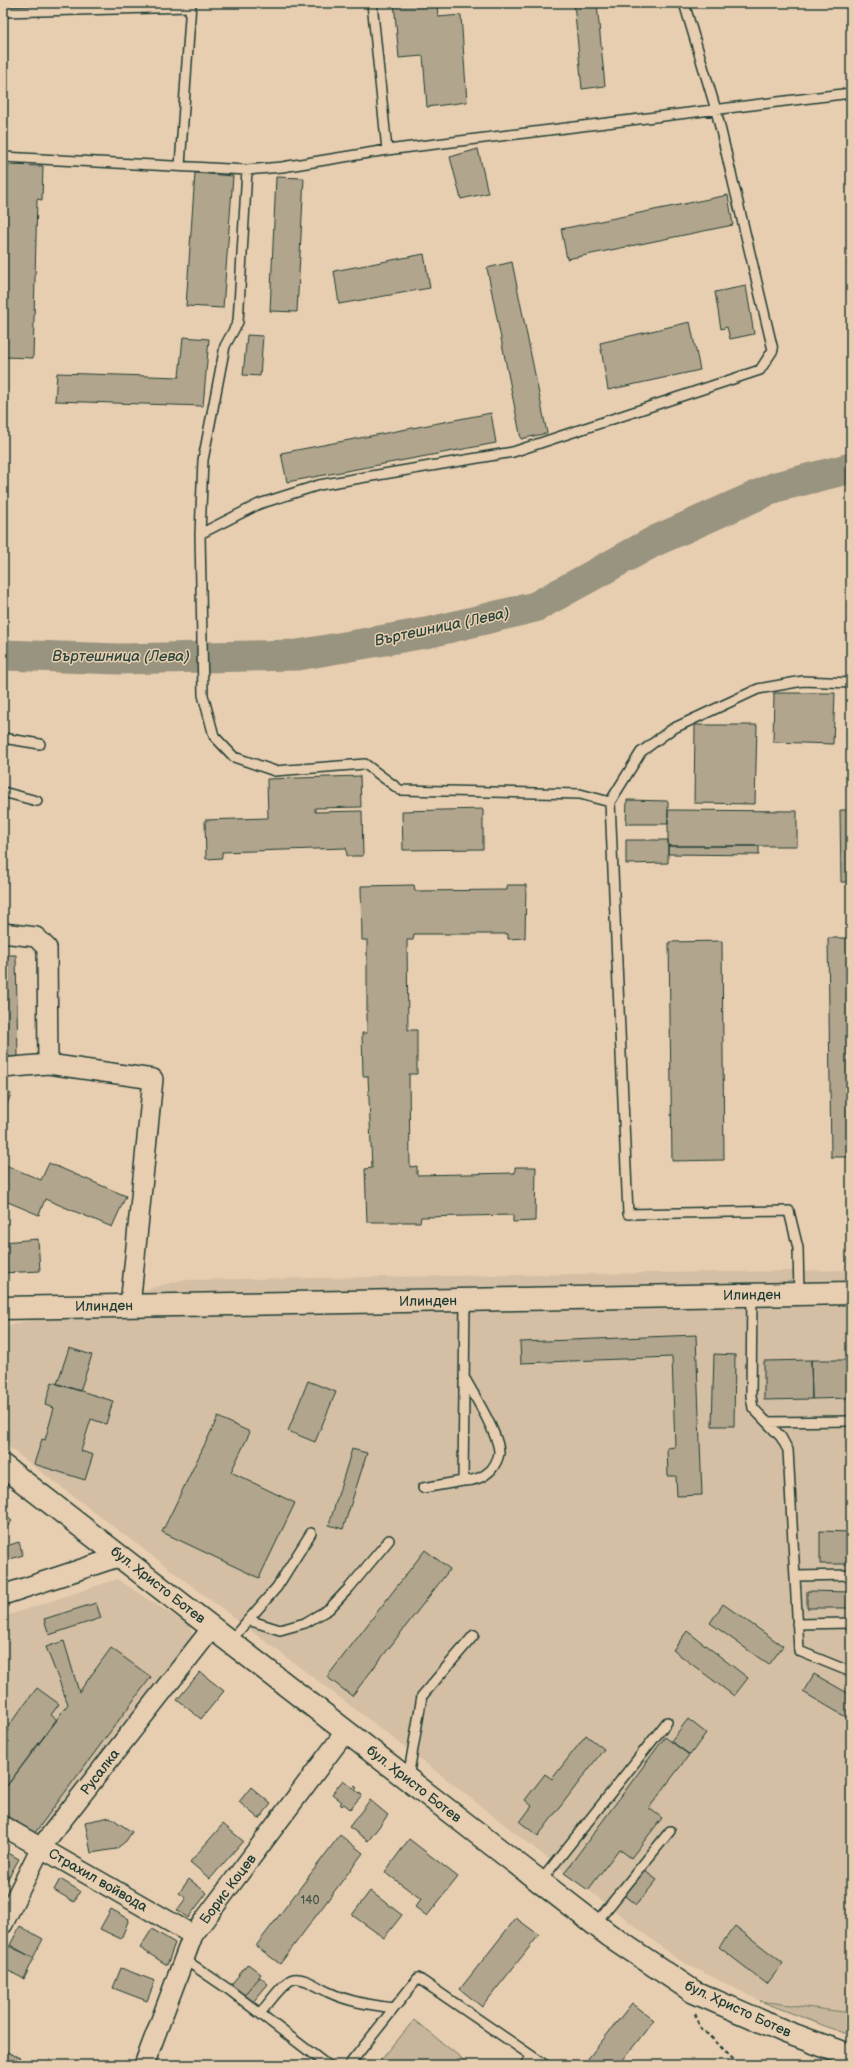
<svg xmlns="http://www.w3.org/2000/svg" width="854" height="2068" font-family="'Balsamiq Sans',sans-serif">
<rect width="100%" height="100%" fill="#e8ceb0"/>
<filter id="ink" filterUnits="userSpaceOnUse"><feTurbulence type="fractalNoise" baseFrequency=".025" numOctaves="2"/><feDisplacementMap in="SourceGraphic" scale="8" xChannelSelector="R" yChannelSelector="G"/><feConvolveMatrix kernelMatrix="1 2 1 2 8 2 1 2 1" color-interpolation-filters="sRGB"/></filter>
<g filter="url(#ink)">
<path fill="#d4bfa4" d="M851 1270V2013L760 2001 677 1959 401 1744 3 1443V1327L182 1280Z
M117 1579 190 1626 193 1637 39 1835 3 1815V1617Z"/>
<path fill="#c7b69b" stroke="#737a68" d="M760 2001 851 2013V2036Z
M414 2020 470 2065H377Z"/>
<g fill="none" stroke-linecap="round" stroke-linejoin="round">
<path stroke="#99947f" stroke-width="31" d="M3 655 120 659 298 655 431 632 535 607 655 541 776 487 851 468"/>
</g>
<path fill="#b1a58d" stroke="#1f3d34" d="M394 3H437L438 17 461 15 467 102 427 107 423 56 399 58Z
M574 3H597L605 86 582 89Z
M478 149 488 193 461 199 450 157Z
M3 165 43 166 42 200 37 199 33 358 3 357Z
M195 173 233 176 223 308 186 306Z
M276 177 304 178 297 312 270 311Z
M728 195 733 225 567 259 561 229Z
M424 254 430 288 339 304 334 271Z
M512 262 547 433 521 439 487 268Z
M746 286 754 334 730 339 727 327 721 329 715 292Z
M690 322 700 370 608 390 600 343Z
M247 335 263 336 260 376 243 375Z
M183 337 209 339 203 406 55 401 57 373 179 377Z
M491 413 496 443 287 482 281 453Z
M774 693H835L833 744 773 742Z
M695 725H757L755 804 694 803Z
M360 776 361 807 315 808V812L362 811 363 856H347L346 848 222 852V858L206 859 205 820 268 818 267 779Z
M627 800 668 801V824H626Z
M483 809V849L403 850 402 811Z
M668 810 797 811V846H668Z
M840 810H851V882H841Z
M626 840H668V863L626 864Z
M668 846H759V855L668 854Z
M414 885 415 891 507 890V885H526L525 938 508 939V934H414L413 940H407L408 1030H417V1074H409L410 1167 417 1166V1175L515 1173V1167H536L535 1221 513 1222V1215L421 1217 420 1222H367L365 1169 372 1168 368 1076H363L362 1033H367V940H362L361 886Z
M828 938H851V1157H831Z
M722 941 724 1160 672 1161 669 942Z
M3 955H16L18 1057H3Z
M3 1090 11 1094 3 1114Z
M49 1163 126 1196 112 1227 45 1199 39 1215 3 1200V1164L41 1180Z
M38 1239 40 1271 3 1273V1242Z
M696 1335 702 1495 677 1496 676 1476H668L667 1448 675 1447 672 1357 521 1363 520 1342Z
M69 1348 92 1355 80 1391 57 1384Z
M714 1354 735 1355 734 1426H712Z
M811 1360 812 1399 764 1400V1361Z
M811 1360H851V1398L812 1399Z
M308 1381 336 1392 315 1442 288 1431Z
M52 1382 113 1401 106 1424 91 1419 81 1451 93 1455 85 1480 34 1464 42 1439 45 1440 54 1408 45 1405Z
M218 1417 250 1432 231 1472 295 1503 259 1578 162 1532Z
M352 1449 367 1453 343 1529 329 1525Z
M3 1513 12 1521 3 1531Z
M820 1531 851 1532V1564H820Z
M19 1542 23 1555 4 1561 3 1547Z
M425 1550 450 1569 352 1696 327 1677Z
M807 1591 851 1592V1608H807Z
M96 1603 101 1618 49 1635 44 1619Z
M723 1604 783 1646 769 1665 710 1623Z
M687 1631 748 1678 734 1696 673 1650Z
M64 1641 79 1692 111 1648 151 1677 31 1838 3 1817V1791L68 1704 46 1647Z
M200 1672 224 1691 201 1719 177 1700Z
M814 1674 851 1695V1720L803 1692Z
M37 1688 59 1704 51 1715 57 1720 3 1791V1733Z
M688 1719 706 1733 690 1755 671 1741Z
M586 1735 604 1749 538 1836 520 1822 532 1806 525 1800 545 1774 552 1779Z
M665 1737 689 1755 649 1808 662 1818 631 1858 619 1849 588 1890 564 1873Z
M343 1780 353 1788 355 1786 357 1788 355 1790 362 1795 350 1809 344 1804 342 1806 340 1804 342 1802 332 1794Z
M251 1787 271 1804 259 1819 239 1802Z
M370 1800 388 1815 368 1841 349 1827Z
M110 1817 132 1832 126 1841 116 1849 91 1853 85 1822Z
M223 1824 243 1841 210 1879 190 1862Z
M340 1835 363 1853 280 1964 256 1946Z
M409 1839 458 1877 427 1916 415 1907 421 1899 385 1872Z
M3 1850 19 1859 6 1882 3 1880Z
M641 1868 657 1880 636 1905 621 1893Z
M60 1879 80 1891 74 1902 54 1890Z
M189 1879 207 1893 188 1918 177 1910 186 1898 179 1893Z
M370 1891 402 1915 384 1938 352 1915Z
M111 1909 129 1919 121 1939 100 1929Z
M516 1918 539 1935 482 2007 460 1989Z
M20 1926 43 1939 33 1958 10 1945Z
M735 1926 783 1963 767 1984 719 1947Z
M152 1929 175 1943 167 1965 140 1948Z
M9 1946 34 1958 24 1979 3 1968V1957Z
M248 1964 261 1974 242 1998 229 1987Z
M121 1968 155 1981 147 2001 113 1988Z
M260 1977 268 1984 253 2002 244 1995Z
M632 2003 654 2020 619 2065H583Z
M5 2051 20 2058 17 2065H3Z"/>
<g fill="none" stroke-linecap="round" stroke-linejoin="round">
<g stroke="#1f3d34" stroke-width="12">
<path id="service" d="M372 3 387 150
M3 12 191 7
M3 157 247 170 282 167 387 150 851 93
M180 166 191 3
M247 170 238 322 225 346 203 460 200 534 203 695 214 736 234 757 275 771 365 764 400 790 580 794 610 802 628 1214 789 1211 798 1248 799 1294
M200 534 259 504 319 485 513 452 760 370 773 350 716 110 684 3
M3 738 40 744
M3 792 37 801
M610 802 641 752 672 729 758 689 803 681 851 683
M752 1295 751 1396 753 1408 781 1437 788 1450 799 1651 851 1672
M464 1377C473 1393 500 1437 499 1453 498 1460 495 1465 491 1470 483 1478 474 1481 463 1481L465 1300
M767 1422 851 1421
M423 1488 463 1481
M795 1576 851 1575
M248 1620 280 1630 305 1623 329 1609 349 1588 389 1540
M797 1624 851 1623
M230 1641 277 1587 311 1533
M408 1778 422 1696 474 1635
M540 1882 667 1722
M595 1924 670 1831
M184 1959 228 1989 327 2065
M260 2013C268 2005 283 1981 294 1979 305 1977 319 1988 328 1992 349 2002 371 2005 394 2008
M349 2065 418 1978 545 2065
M525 2065 532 2056"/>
</g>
<g stroke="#1f3d34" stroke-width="22">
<path id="minor" d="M3 933 36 937 47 948 48 1064 153 1079 130 1306
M3 1068 48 1064
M3 1595 121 1556
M3 1826 193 1935
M3 1924 41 1847 212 1628
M144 2065 193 1935 346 1731"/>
</g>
<g stroke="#1f3d34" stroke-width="25">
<path id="tertiary" d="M3 1308 851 1293
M3 1466 609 1935 694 1992 786 2032 851 2056"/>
</g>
<path stroke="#1f3d34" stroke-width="2.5" stroke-dasharray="4 3" stroke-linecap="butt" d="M695 2014 700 2027 740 2065"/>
<use href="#service" stroke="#e8ceb0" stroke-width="9"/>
<use href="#minor" stroke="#e8ceb0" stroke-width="19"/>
<use href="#tertiary" stroke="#e8ceb0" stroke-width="22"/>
</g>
</g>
<g text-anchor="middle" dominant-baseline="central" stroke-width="3" stroke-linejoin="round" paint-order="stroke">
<g font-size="12" fill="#44574a">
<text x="310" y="1900">140</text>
</g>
<g font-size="14" fill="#1f3d34" stroke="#e8ceb0">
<text transform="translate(752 1295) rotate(-1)">Илинден</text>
<text transform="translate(428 1301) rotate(-1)">Илинден</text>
<text transform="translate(104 1306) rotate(-1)">Илинден</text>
<text transform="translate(158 1585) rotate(38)">бул. Христо Ботев</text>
<text transform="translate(100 1772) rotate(-52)">Русалка</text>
<text transform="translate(414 1784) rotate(38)">бул. Христо Ботев</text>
<text transform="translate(98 1880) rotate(30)">Страхил войвода</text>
<text transform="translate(228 1889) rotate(-53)">Борис Коцев</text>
<text transform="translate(738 2009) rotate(25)">бул. Христо Ботев</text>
</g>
<g font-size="15" font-style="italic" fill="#2b463c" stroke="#e8ceb0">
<text transform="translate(442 627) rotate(-12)">Въртешница (Лева)</text>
<text x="121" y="656">Въртешница (Лева)</text>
</g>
</g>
<rect width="854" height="2068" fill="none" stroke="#e8ceb0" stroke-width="16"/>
<rect x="8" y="8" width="838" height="2052" fill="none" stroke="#1f3d34" stroke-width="1.5" filter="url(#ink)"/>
</svg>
